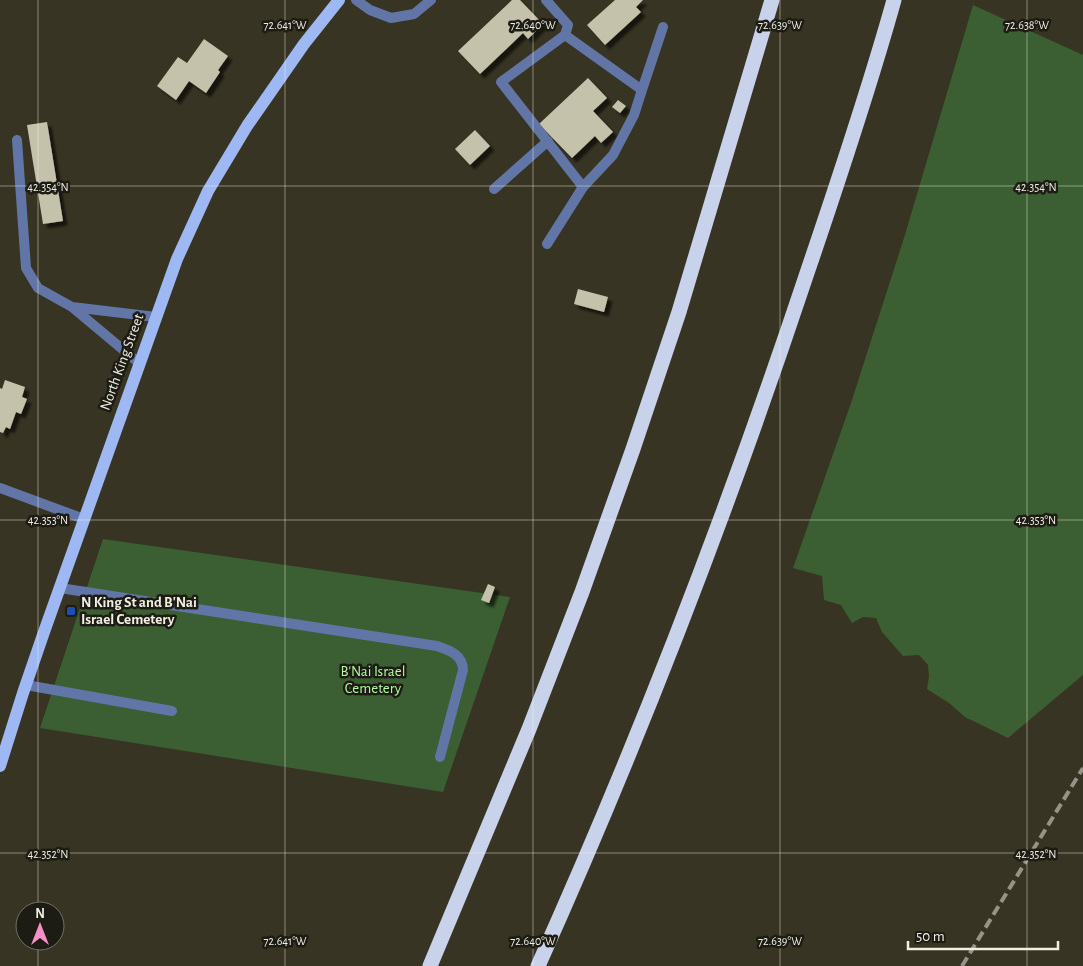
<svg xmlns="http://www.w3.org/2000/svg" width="1083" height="966" font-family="'Alegreya Sans',sans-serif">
<defs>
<filter id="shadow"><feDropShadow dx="4.5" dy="4.5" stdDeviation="1" flood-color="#0009"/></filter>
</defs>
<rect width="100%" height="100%" fill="#383423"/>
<path fill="#3b5e32" d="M973 5 1083 55V675L1008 738 965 717 949 703 927 689 929 676 928 665 919 655 903 656 882 632 876 618 863 617 852 623 841 605 824 600 822 576 793 568 851 403 904 238Z
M103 539 510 597 443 792 40 728Z"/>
<path fill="#c5c2ac" filter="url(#shadow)" d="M512 0H520L543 24 528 39 523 33 480 74 458 51Z
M615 0H643L636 7 641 12 605 45 587 25Z
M204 39 228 56 218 70 220 72 206 93 189 81 176 100 157 86 178 57 187 63Z
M588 78 607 98 593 111 613 132 601 143 595 136 572 158 539 124Z
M618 100 626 106 620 113 612 107Z
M47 122 63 221 43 224 27 125Z
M475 130 490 146 470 165 455 149Z
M578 289 608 297 604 312 574 304Z
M5 380 25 387 22 397 27 399 21 414 16 412 10 429 6 427 3 433 0 432V388L2 389Z
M488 584 495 587 489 603 481 600Z"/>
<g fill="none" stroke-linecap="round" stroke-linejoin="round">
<path stroke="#6176a6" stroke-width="10" d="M356 0 370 10 391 18 414 14 431 0
M546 0 568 25 565 35 501 82 583 187 613 155 634 115 642 90 565 35
M642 90 663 27
M17 140 26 268 38 288 72 307 139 363
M494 189 548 141
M547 244 583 187
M72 307 156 317
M60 588 437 646C449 650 463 655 463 670L440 757
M26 685 172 711"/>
<path stroke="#6176a6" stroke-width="10" d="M0 488 84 519"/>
<path stroke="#9eb8f3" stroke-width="12" d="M0 766 23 693 44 632 177 259 208 191 247 126 304 44 339 0"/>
<path stroke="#c8d3eb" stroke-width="15" d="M430 966 529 729 582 592 633 449 679 312 772 0
M538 966C639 741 728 510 806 276 837 185 868 93 894 0"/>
<path stroke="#979487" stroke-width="4" stroke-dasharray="10 5" stroke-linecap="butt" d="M962 966 1083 768"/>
</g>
<path fill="none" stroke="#f1efe4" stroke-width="1" stroke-opacity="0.45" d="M38 0V911M285 0V966M533 0V966M780 0V966M1027 0V966M0 186H1083M0 520H1083M0 853H1083M38 941V966"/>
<rect fill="#1a4fb4" stroke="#1d1c14" stroke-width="2" x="66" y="606" width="10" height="10" rx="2.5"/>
<g text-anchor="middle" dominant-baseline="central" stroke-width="5" stroke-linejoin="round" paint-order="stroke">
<g font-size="15" fill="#f1efe4" stroke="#1d1c14">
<text transform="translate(122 362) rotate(-70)">North King Street</text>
</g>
<g font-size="15" font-weight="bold" fill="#f1efe4" stroke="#1d1c14" text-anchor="start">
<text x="81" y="602">N King St and B'Nai<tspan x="81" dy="17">Israel Cemetery</tspan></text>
</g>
<g font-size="15" fill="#b1fb9d" stroke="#1d1c14">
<text x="373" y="671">B'Nai Israel<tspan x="373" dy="17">Cemetery</tspan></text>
</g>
</g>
<g font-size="12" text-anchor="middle" fill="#f1efe4" stroke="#1d1c14" stroke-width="5" stroke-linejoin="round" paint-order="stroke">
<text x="285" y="29">72.641°W</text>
<text x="533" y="29">72.640°W</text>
<text x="780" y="29">72.639°W</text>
<text x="1027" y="29">72.638°W</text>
<text x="48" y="191">42.354°N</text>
<text x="1036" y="191">42.354°N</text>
<text x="48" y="524">42.353°N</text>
<text x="1036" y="524">42.353°N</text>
<text x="48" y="858">42.352°N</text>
<text x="1036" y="858">42.352°N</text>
<text x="285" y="945">72.641°W</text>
<text x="533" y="945">72.640°W</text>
<text x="780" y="945">72.639°W</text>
</g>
<g transform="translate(40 926)"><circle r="24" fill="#1d1c14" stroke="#727067"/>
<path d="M0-4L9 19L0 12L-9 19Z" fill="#fa8fc7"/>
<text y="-8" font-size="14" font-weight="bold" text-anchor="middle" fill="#f1efe4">N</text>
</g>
<path d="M908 941v8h150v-8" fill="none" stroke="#f1efe4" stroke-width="2.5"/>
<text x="916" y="941" font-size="15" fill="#f1efe4" stroke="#1d1c14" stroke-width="4" paint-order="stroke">50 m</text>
</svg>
